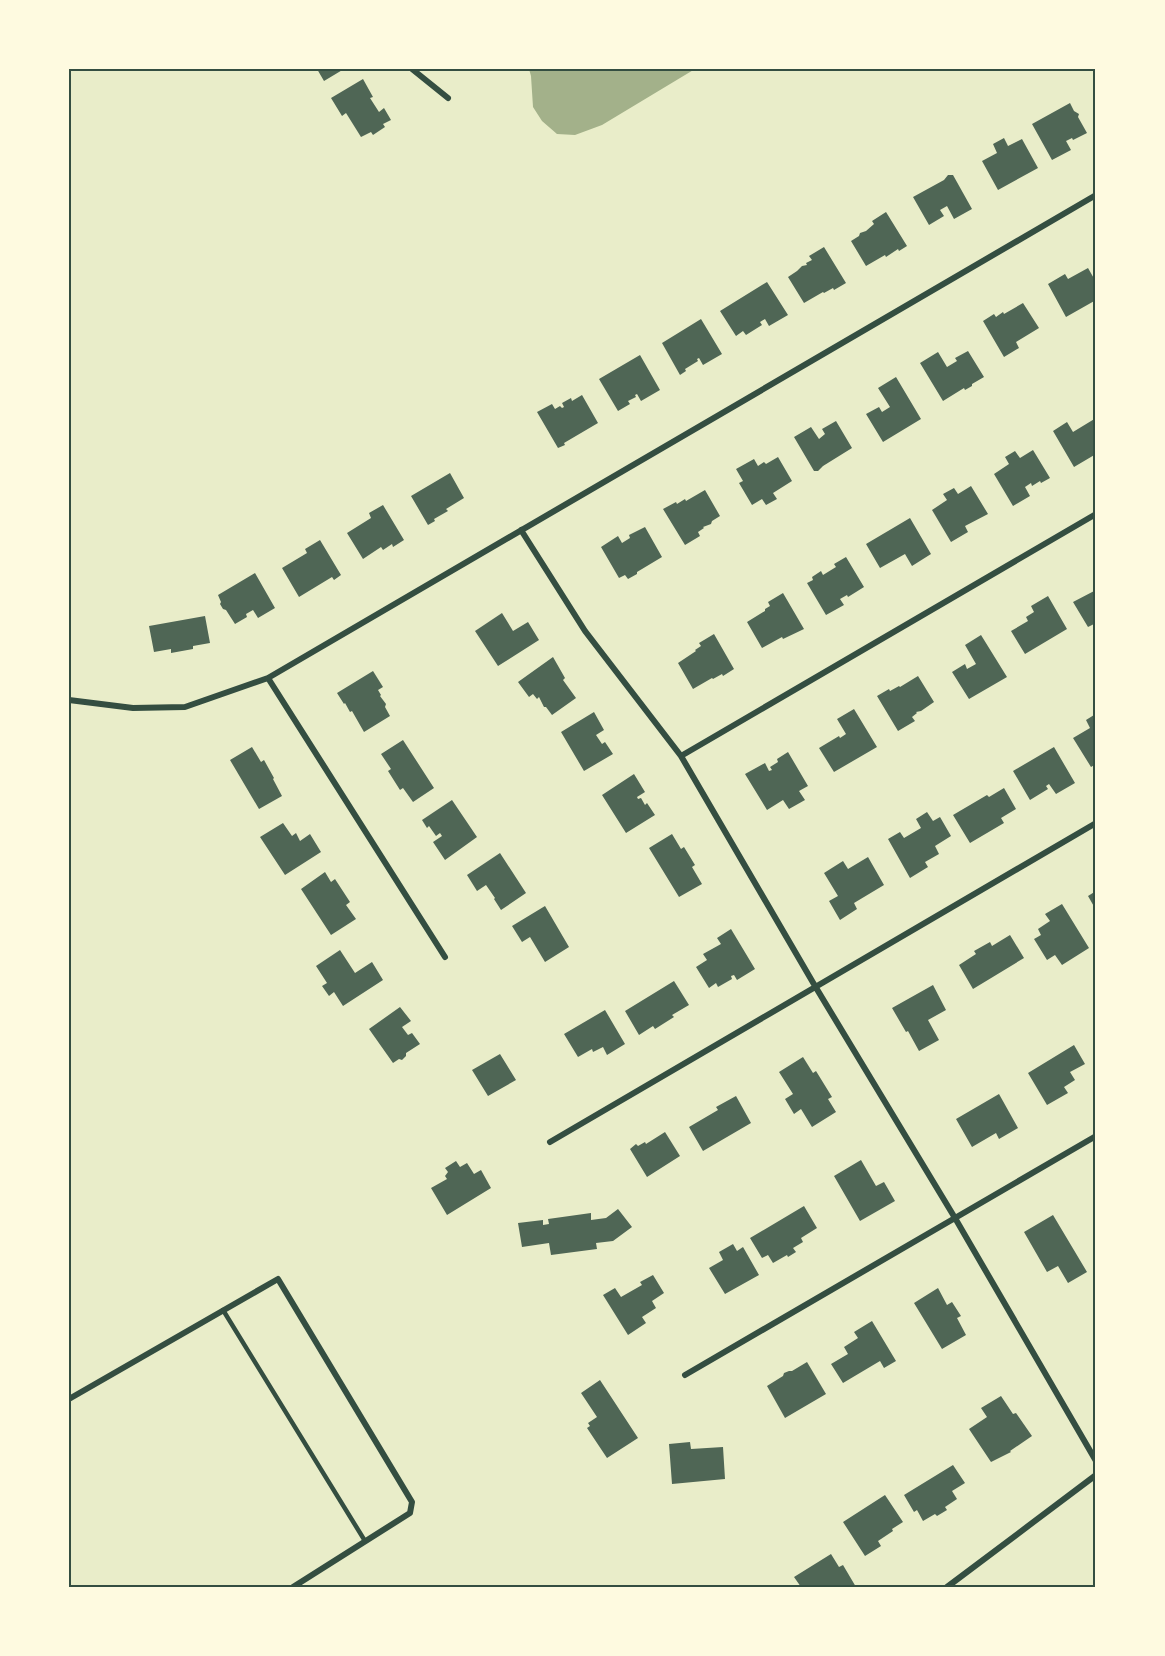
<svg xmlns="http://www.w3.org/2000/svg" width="1165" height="1656" font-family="Ubuntu,sans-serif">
<rect width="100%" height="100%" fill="#e9edc9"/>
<path fill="#a3b18a" d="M529 69H695L602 125 575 135 557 134 542 121 533 107 531 76Z"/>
<path fill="#4f6655" d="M317 69H344L324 81Z
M363 79 373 97 370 98 379 112 384 108 391 120 383 124 385 127 373 135 371 132 361 137 346 113 342 116 331 98Z
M1070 103 1074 111 1079 114 1078 117 1087 133 1073 140 1072 138 1066 141 1071 150 1052 160 1032 124Z
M1004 138 1008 146 1022 139 1038 168 998 190 982 161 997 153 993 144Z
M948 175H953L972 209 954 219 947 206 940 210 944 216 929 225 913 197 944 180Z
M886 212 907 246 899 251 898 249 886 257 885 255 866 266 851 241 859 236 860 233 866 231 874 224 872 221Z
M824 247 846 283 834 290 833 288 824 293 823 292 804 303 788 277 797 271 802 266 807 265 806 263 812 260 809 256Z
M1088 268 1096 282V300L1066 317 1048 284 1065 274 1068 279Z
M767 282 788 315 769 326 765 319 760 322 762 325 746 335 743 331 736 336 720 311Z
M1023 303 1039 328 1016 342 1019 348 1004 357 983 321 994 314 996 317 1003 312 1004 314Z
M701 319 722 354 703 365 699 358 697 359 698 361 685 369 686 371 680 375 662 343Z
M968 351 984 377 972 384V386L965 390 964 388 943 401 920 363 938 352 947 367 957 361 955 358Z
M640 355 660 390 641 401 637 394 635 395 636 397 628 401 630 404 618 411 599 379Z
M896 377 921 419 883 442 866 414 879 407 882 412 890 407 878 388Z
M582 395 598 423 564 443 565 445 558 448 537 412 552 404 555 409 560 406 562 408 564 407 562 403 571 398 572 401Z
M1096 418V454L1074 467 1053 431 1067 422 1073 432Z
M836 421 852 448 823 466 818 471H814L794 437 811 427 819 439 825 434 822 429Z
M1033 450 1050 478 1041 483 1040 481 1032 486 1031 483 1025 487 1030 496 1013 506 994 474 1009 464 1005 457 1015 451 1020 458Z
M778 457 792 481 773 493 777 499 766 505 762 499 752 505 739 483 743 481 736 469 754 459 758 466 764 462 766 464Z
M450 473 464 498 446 509 448 511 434 519 435 521 428 525 411 496Z
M971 486 988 514 965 526 968 532 951 542 932 510 947 500 943 494 954 488 958 494Z
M705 490 720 516 712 521 711 524 703 527 704 528 698 532 700 536 685 545 663 509 676 502 677 504 685 499 686 501Z
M383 505 404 540 393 547 392 544 383 550 381 547 363 559 347 533 371 518 369 513Z
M910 518 931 554 912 566 905 554 880 568 866 544Z
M645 527 662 557 637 572V574L628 579 625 575 619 578 601 547 618 536 622 543 630 538 629 535Z
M320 540 341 575 334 580 332 577 299 597 282 568 307 553 305 549Z
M846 557 864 587 848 597 847 595 840 599 844 605 826 615 807 583 813 580 812 577 821 571 823 575 836 567 834 564Z
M255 573 275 608 258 618 253 610 246 614 247 617 235 624 226 610 223 609 220 604 221 602 218 595Z
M1096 590V623L1088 627 1073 602Z
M783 593 804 629 783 639 782 637 762 648 747 622 765 611V609L770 606 768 602Z
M1048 596 1067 629 1025 654 1011 631 1028 621 1026 617 1034 612 1031 606Z
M502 613 513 631 528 622 539 640 498 666 475 631Z
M205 616 210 643 193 646V649L171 653V649L154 652 149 626Z
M714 634 734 669 723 676 722 674 713 679 712 678 693 689 678 663 696 651 695 650 701 646 699 643Z
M981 635 1007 677 969 699 952 672 965 664 967 669 976 664 965 645Z
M553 657 565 678 563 680 576 698 552 715 546 707H544L539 697 537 699 533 694 529 697 518 682Z
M373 671 383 687 378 690 381 695 380 696 386 704 385 707 390 716 364 732 352 711 350 712 345 703 344 704 337 693Z
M918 676 934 702 921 711 916 712 917 713 912 717 915 721 898 731 877 696 889 689 890 691 899 686 900 687Z
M854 709 877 747 834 772 819 748 839 736 840 738 846 734 837 719Z
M594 712 604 730 596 735 602 744 605 742 613 754 584 771 561 732Z
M1094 715 1096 718V764L1091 767 1073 738 1090 728 1086 720Z
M403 740 434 788 413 802 403 788 400 790 388 771 391 769 381 754Z
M252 747 261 762 264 760 274 778 273 779 282 796 259 809 230 760Z
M1054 747 1075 783 1056 794 1049 784 1046 786 1048 789 1030 800 1013 771Z
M788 752 808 786 799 791 805 800 789 809 783 800 767 810 745 774 765 763 769 771 772 770 770 767 778 762 777 759Z
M634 774 645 792 637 797 638 799 641 798 645 805 647 803 655 815 626 833 602 795Z
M1004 788 1016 809 1001 818 1004 823 970 843 953 815 987 795 989 797Z
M452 800 477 837 445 860 433 842 442 836 440 833 436 836 429 826 427 828 422 820Z
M927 812 933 821 940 817 951 836 935 846 939 854 925 862 928 867 910 878 888 839 900 832 904 838 921 828 916 819Z
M283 823 292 836 296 833 300 841 310 834 321 852 285 875 260 837Z
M672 834 681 849 684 847 695 865 692 867 702 884 679 897 649 848Z
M500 853 526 893 501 910 494 899 495 898 486 885 477 891 467 875Z
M868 857 884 885 854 903 857 909 840 920 829 901 838 896 824 873 843 861 848 869Z
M325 872 331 882 335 879 350 902 346 905 356 919 331 935 301 889Z
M1096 891V910L1088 896Z
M1062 904 1089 948 1062 965 1055 955 1047 960 1034 939 1041 935 1038 929 1050 921 1045 914Z
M545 906 569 947 545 962 530 937 522 942 512 926Z
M731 929 755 969 737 980 734 975 731 976 732 979 718 987 716 983 709 988 696 967 707 960 703 954 721 944 717 938Z
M1010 935 1024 958 973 989 959 965 976 954 974 951 990 942 992 946Z
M340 950 355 973 372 962 383 980 343 1006 334 992 329 996 322 986 327 983 316 966Z
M674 981 689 1005 672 1015 674 1017 655 1029 653 1026 639 1035 625 1011Z
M933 985 946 1010 928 1020 939 1040 919 1051 908 1031 906 1032 892 1008Z
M400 1007 411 1021 402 1027 408 1035 412 1033 420 1044 406 1053V1056L402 1060 399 1059 393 1063 369 1029Z
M605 1010 625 1044 607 1055 603 1047 593 1052 592 1049 578 1057 564 1034Z
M1074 1045 1085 1064 1070 1072 1075 1080 1064 1087 1068 1093 1047 1105 1028 1073Z
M500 1054 516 1080 488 1096 472 1070Z
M803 1057 813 1073 816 1071 832 1097 828 1099 836 1112 812 1127 801 1109 794 1114 785 1099 793 1094 779 1072Z
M999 1094 1018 1128 999 1139 996 1133 972 1147 956 1119Z
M736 1096 751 1123 703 1151 689 1127 718 1110 716 1107Z
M665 1132 680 1156 647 1177 630 1149 636 1144 638 1146 645 1142 646 1144Z
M861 1160 876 1186 884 1182 895 1201 860 1221 834 1176Z
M456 1161 460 1167 467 1163 474 1174 481 1170 491 1188 447 1215 431 1188 447 1179 445 1176 448 1172 445 1168Z
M804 1206 817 1228 801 1238 803 1242 793 1248 796 1252 788 1257 787 1255 773 1263 768 1255 762 1258 750 1238Z
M618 1209 632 1227 613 1241 596 1243 597 1249 551 1255 549 1243 522 1247 518 1223 543 1220V1225L549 1224 548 1219 591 1213V1220L606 1218Z
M1053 1215 1087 1272 1068 1283 1058 1266 1047 1272 1024 1232Z
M733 1244 737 1251 743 1247 759 1275 725 1294 709 1268 723 1260 719 1252Z
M653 1275 664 1293 652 1301 656 1308 642 1317 646 1323 628 1335 603 1295 615 1288 621 1297 642 1285 640 1282Z
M938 1288 947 1305 952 1302 961 1316 957 1318 966 1335 942 1349 914 1303Z
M872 1321 896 1361 884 1368 880 1361 843 1383 831 1364 848 1354 844 1347 858 1338 854 1332Z
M807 1362 826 1394 785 1418 767 1386 783 1376 784 1373 789 1371H792Z
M600 1380 638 1438 607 1458 587 1428 590 1426 588 1423 597 1417 581 1393Z
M1001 1396 1013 1414 1016 1413 1032 1436 1010 1451 1011 1452 991 1462 969 1429 987 1417 981 1408Z
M690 1442 691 1449 723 1447 725 1479 672 1484 669 1444Z
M953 1465 965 1483 952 1491 957 1499 945 1507 947 1510 937 1516 935 1514 923 1521 917 1510 914 1512 904 1495Z
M885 1495 903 1522 892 1529 893 1531 878 1541 881 1546 865 1556 843 1522Z
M831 1554 839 1567 843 1565 856 1587H834L832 1585 829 1587H801L794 1577Z"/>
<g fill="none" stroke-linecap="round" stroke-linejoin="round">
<path stroke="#344e41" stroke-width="4.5" d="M223 1310 365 1541"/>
<path stroke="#344e41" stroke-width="6" d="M412 69 448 98
M521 530 585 631 681 756 815 986 955 1218 1096 1461
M268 678 445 957
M69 700 133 708 185 707 268 678 1096 195
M681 756 1096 514
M550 1142 1096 823
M685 1375 1096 1136
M69 1399 278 1279 412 1502 410 1513 293 1587
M947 1587 1096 1475"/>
</g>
<rect width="1165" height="1656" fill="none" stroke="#fefae0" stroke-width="141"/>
<rect x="70" y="70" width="1024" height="1516" fill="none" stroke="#344e41" stroke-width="2"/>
</svg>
